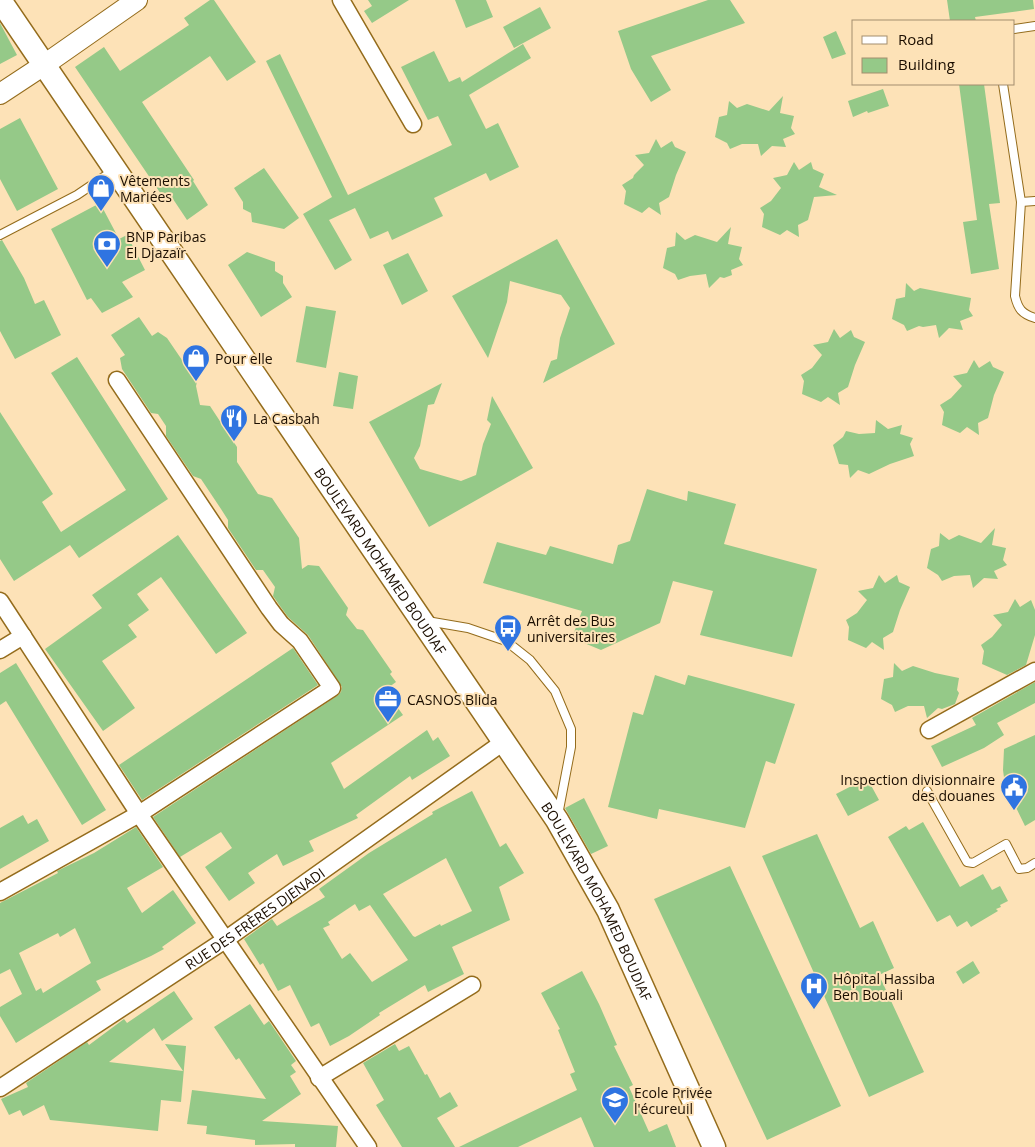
<svg xmlns="http://www.w3.org/2000/svg" width="1035" height="1147" font-family="'Open Sans',sans-serif">
<rect width="100%" height="100%" fill="#fde2b7"/>
<path fill="#95c988" fill-rule="evenodd" d="M210 0H214L256 62 227 81 210 56 142 102 194 180 193 181 208 205 187 220 171 196 165 200 75 67 104 47 120 71 189 25 184 18Z
M368 0H409L372 23 364 11 372 6Z
M455 0H486L493 17 466 28Z
M708 0H730L745 23 651 56 671 90 651 102 631 69 618 31Z
M947 0H1033L1034 9 975 17 976 21H950Z
M540 7 551 28 514 48 503 27Z
M0 23 17 55 0 64Z
M836 31 846 54 832 59 823 37Z
M523 44 531 58 469 95 486 129 498 123 519 167 490 181 486 173 434 198 443 216 392 240 388 231 370 239 355 208 329 220 352 260 335 270 303 214 332 197 266 61 280 54 348 195 452 145 438 116 428 120 401 67 434 51 449 82 460 77 462 82Z
M959 84H984L1000 203 989 204 999 269 971 274 963 222 977 220Z
M883 89 889 106 868 113 867 111 853 117 848 101Z
M783 96 780 113 794 116 791 128 795 134 783 139 786 147 772 146 761 156 758 144H742L730 149 727 143 715 137 719 117 727 115 729 101 737 108 747 104 769 111Z
M20 118 58 189 17 211 0 179V129Z
M656 139 661 148 672 141 675 147 686 152 676 175 669 197 659 203 661 215 649 207 642 213 624 204 626 191 622 185 633 178 634 175 644 165 635 155 649 153Z
M794 162 799 170 811 162 813 169 824 174 819 187 837 195 814 197 808 220 798 225 799 237 787 230 780 235 762 227 764 214 760 208 771 201 781 188 773 178 787 175Z
M264 168 299 218 284 229 252 222 251 213 243 209V202L234 188Z
M100 203 119 239 127 235 145 270 122 282 133 297 102 313 91 298 87 300 51 229Z
M731 227 728 244 742 247 739 259 743 265 731 270 732 275 724 278 720 277 709 288 706 274 690 276 678 280 675 274 663 268 667 248 675 246 676 232 685 240 695 235 717 242Z
M557 239 615 344 543 383 551 361 557 359 560 338 570 308 561 295 510 281 507 302 488 358 452 296Z
M2 240 24 278 35 304 44 300 61 335 15 359 0 331V241Z
M247 252 275 262V271L283 276V283L292 297 261 317 228 265Z
M408 253 428 291 402 305 383 265Z
M906 283 914 291 920 288 971 298 969 310 973 316 960 321 963 330 949 328 939 338 936 325 923 327 919 326 907 331 904 325 892 319 896 299 905 297Z
M306 306 336 311 326 368 296 362Z
M139 317 152 336 158 332 167 338 197 382 196 386 200 405 210 406 237 447V462L241 468 258 494 272 498 299 538 302 569 308 565 319 566 348 608 346 615 357 629 363 630 392 672 390 674 396 682 385 690 403 715 331 763 344 789 427 730 433 741 438 737 450 756 412 780 410 776 356 815 358 818 309 841 314 851 283 866 277 854 248 873 255 883 229 901 205 867 232 848 221 832 180 857 153 817 337 696 341 692 342 687 308 635 288 617 280 606 273 596 275 587 263 570H256L228 528V520L221 509 201 479 193 476 166 436V426L158 414 151 413 122 369 120 358 125 355 111 335Z
M834 329 840 338 851 330 854 337 865 342 855 365 848 387 838 393 840 405 828 397 821 402 802 394 804 381 801 375 812 368 822 355 813 345 828 342Z
M77 357 168 499 79 558 70 545 14 581 0 559V412L53 494 42 502 61 532 126 490 51 373Z
M974 360 979 368 990 361 993 367 1004 372 994 395 988 418 978 423 979 435 967 427 960 433 942 425 944 412 940 405 951 398 962 386 953 376 967 373Z
M339 372 358 376 353 409 333 406Z
M442 383 434 404 428 405 420 446 414 458 420 469 461 481 476 475 483 444 491 424 487 420 492 396 533 468 429 527 369 422Z
M876 420 888 429 902 425 900 434 913 438 910 444 914 456 890 464 869 474 858 470 850 478 848 465 839 464 833 445 843 437 846 431 859 434 875 433Z
M647 489 687 501 688 491 736 504 724 544 817 569 792 657 700 635 713 591 673 581 660 623 601 650 572 638 582 611 483 583 497 542 546 555 550 546 613 564 618 545 630 541Z
M995 528 992 545 1006 548 1003 560 1007 565 994 571 998 579 984 578 973 588 970 575 954 576 942 581 938 575 927 568 931 549 939 546 940 533 949 540 959 535 981 543Z
M178 535 247 633 216 654 161 577 137 594 149 610 128 625 137 637 102 661 135 708 103 731 45 649 102 608 92 595Z
M879 575 885 583 897 575 899 582 910 587 900 610 893 632 883 638 884 650 872 642 866 648 848 640 849 627 846 620 857 613 867 600 858 591 873 588Z
M1015 599 1020 607 1031 600 1035 610V635L1026 665 1007 675 982 664 984 651 981 645 992 637 1002 625 993 615 1008 612Z
M293 648 318 685 142 800 119 765Z
M16 663 106 810 82 825 6 701 0 705V673Z
M894 663 902 671 913 666 935 673 959 678 957 690 959 693 955 704 942 709 938 708 927 718 924 706H908L895 712 892 705 881 699 884 679 893 677Z
M655 675 685 685 688 675 795 704 775 764 766 761 745 828 659 809 657 819 608 807 633 712 643 715Z
M1035 682V703L997 723 1004 735 984 748 942 767 931 746 976 725 972 718Z
M1035 735V820L1025 826 1005 785 1003 770 1004 749Z
M867 778 879 800 848 816 836 794Z
M472 791 500 847 506 843 524 873 499 887 510 920 452 947 464 974 428 992 425 985 379 1013 380 1015 349 1036 330 1046 319 1023 311 1027 290 985 278 991 263 963 260 965 244 939 272 919 277 926 325 897 319 889 369 853 433 814 432 812ZM446 858 472 911 441 926 440 924 415 937 413 936 383 894ZM355 904 359 911 370 905 408 960 372 982 350 953 342 959 323 928 330 925 328 922Z
M584 798 608 846 591 854 565 808Z
M23 815 28 824 37 819 49 841 0 869V828Z
M923 822 960 887 983 874 992 890 1000 886 1008 901 1000 905 1001 907 996 909 998 911 971 927 967 921 957 927 950 915 937 922 888 837 906 826 909 830Z
M136 827 163 867 127 888 142 913 173 890 196 923 162 947 164 949 151 956 96 981 101 990 16 1043 0 1016V1007L22 994 10 969 0 974V903L58 873 57 871 94 853ZM75 928 91 963 43 993 41 988 36 991 19 953 58 933 60 937Z
M817 834 860 928 873 921 894 968 879 975 924 1072 869 1097 762 856Z
M730 866 841 1106 767 1140 654 899Z
M973 961 980 973 963 984 956 972Z
M582 971 599 1004 617 1045 614 1046 633 1085 629 1087 649 1132 667 1124 676 1147H594L581 1117 518 1147H459L577 1090 570 1074 575 1072 558 1030 560 1029 541 993Z
M174 991 193 1019 162 1041 154 1028 109 1062 183 1071 165 1044 186 1046 181 1102 161 1100 158 1131 50 1120 44 1105 23 1116 20 1110 9 1115 1 1099 28 1087 26 1083 87 1042 89 1045 124 1019 127 1023Z
M250 1004 264 1025 269 1021 296 1061 291 1065 296 1072 290 1076 301 1094 262 1121 338 1126 336 1147H295V1144L255 1145V1140L206 1134 207 1126 187 1124 192 1090 266 1099 239 1058 236 1060 214 1027Z
M395 1044 399 1051 409 1046 425 1075 427 1074 440 1098 450 1092 458 1106 437 1118 455 1147H402L376 1105 384 1100 363 1063Z"/>
<g fill="none" stroke-linecap="round" stroke-linejoin="round">
<g stroke="#946c1c" stroke-width="10">
<path id="service" d="M1014 29 1035 26
M1003 84 1021 202 1015 296C1018 309 1022 314 1035 318
M1021 202 1035 201
M0 235 77 195 114 170
M427 621 468 628 506 641 530 660 555 691 571 729V747L558 815
M927 791 967 862 973 863 1006 844 1019 869 1027 868 1035 863"/>
</g>
<g stroke="#946c1c" stroke-width="19">
<g id="minor">
<path d="M341 0 413 124"/>
<path d="M0 601 139 814 368 1147"/>
<path d="M0 650 23 636"/>
<path d="M929 730 1035 671"/>
<path d="M0 892 139 814 332 688 300 641 281 624 269 608 117 380"/>
<path d="M319 1078 472 985"/>
<path id="s1" d="M0 1088 225 940 505 741"/>
</g>
</g>
<g stroke="#946c1c" stroke-width="22">
<path id="tertiary" d="M0 94 44 65 137 0"/>
</g>
<g stroke="#946c1c" stroke-width="25">
<g id="secondary">
<path id="s2" d="M0 0 557 820 608 910 714 1147"/>
</g>
</g>
<use href="#service" stroke="#fff" stroke-width="8"/>
<use href="#minor" stroke="#fff" stroke-width="16"/>
<use href="#tertiary" stroke="#fff" stroke-width="20"/>
<use href="#secondary" stroke="#fff" stroke-width="22"/>
</g>
<defs>
<g id="shop-pin" transform="scale(1.4375)"><path d="M0 17L-7.5 6A9.5 9.5 0 1 1 7.5 6Z" fill="#2f74e1" stroke="#fde2b7"/><path d="M-5-2.5h2.3a2.7 3.5 0 0 1 5.4 0H5L5.5 6h-11ZM-1.5-2.5h3a1.5 2.3 0 0 0-3 0Z" fill="#fff"/></g>
<g id="bank-pin" transform="scale(1.4375)"><path d="M0 17L-7.5 6A9.5 9.5 0 1 1 7.5 6Z" fill="#2f74e1" stroke="#fde2b7"/><path d="M-6-4H6V4H-6ZM0-2.3a2.3 2.3 0 1 0 0 4.6a2.3 2.3 0 1 0 0-4.6Z" fill="#fff"/></g>
<g id="restaurant-pin" transform="scale(1.4375)"><path d="M0 17L-7.5 6A9.5 9.5 0 1 1 7.5 6Z" fill="#2f74e1" stroke="#fde2b7"/><path d="M-5-6h1v4h1v-4h1v4h1v-4h1v5L-1.5 .5V6h-2V.5L-5-1ZM5-6V6H3V1.5H1.5Q1.5-4 5-6Z" fill="#fff"/></g>
<g id="bus-pin" transform="scale(1.4375)"><path d="M0 17L-7.5 6A9.5 9.5 0 1 1 7.5 6Z" fill="#2f74e1" stroke="#fde2b7"/><path d="M-5-6H5V4H4V6H2V4H-2V6H-4V4H-5ZM-3.5-4V0h7V-4ZM-3.5 1.2v1.5H-2V1.2ZM2 1.2v1.5H3.5V1.2Z" fill="#fff"/></g>
<g id="office-pin" transform="scale(1.4375)"><path d="M0 17L-7.5 6A9.5 9.5 0 1 1 7.5 6Z" fill="#2f74e1" stroke="#fde2b7"/><path d="M-6-3h4V-5.5h4V-3h4V5H-6ZM-1-4.5V-3h2v-1.5ZM-6 0V1H6V0Z" fill="#fff"/></g>
<g id="civic-pin" transform="scale(1.4375)"><path d="M0 17L-7.5 6A9.5 9.5 0 1 1 7.5 6Z" fill="#2f74e1" stroke="#fde2b7"/><path d="M-.6-6.5H3V-4.5H.6V-3L4-1V1h2V6H-6V1h2V-1L-.6-3ZM-1.2 2.5V6h2.4V2.5Z" fill="#fff"/></g>
<g id="hospital-pin" transform="scale(1.4375)"><path d="M0 17L-7.5 6A9.5 9.5 0 1 1 7.5 6Z" fill="#2f74e1" stroke="#fde2b7"/><path d="M-5-5h3v3.5h4V-5h3V5h-3V1.5h-4V5h-3Z" fill="#fff"/></g>
<g id="school-pin" transform="scale(1.4375)"><path d="M0 17L-7.5 6A9.5 9.5 0 1 1 7.5 6Z" fill="#2f74e1" stroke="#fde2b7"/><path d="M0-5L7-2L0 1L-7-2ZM-4 1L0 2.5L4 1V4Q0 6-4 4Z" fill="#fff"/></g>
</defs>
<g fill-rule="evenodd">
<use href="#shop-pin" x="101" y="188"/>
<use href="#bank-pin" x="107" y="244"/>
<use href="#shop-pin" x="196" y="358"/>
<use href="#restaurant-pin" x="234" y="418"/>
<use href="#bus-pin" x="508" y="628"/>
<use href="#office-pin" x="388" y="699"/>
<use href="#civic-pin" x="1014" y="787"/>
<use href="#hospital-pin" x="814" y="986"/>
<use href="#school-pin" x="615" y="1100"/>
</g>
<g text-anchor="middle" dominant-baseline="central" stroke-width="4" stroke-linejoin="round" paint-order="stroke">
<g font-size="14" fill="#1b0e00" stroke="#fde2b7" text-anchor="start">
<text x="120" y="180">Vêtements<tspan x="120" dy="16">Mariées</tspan></text>
<text x="126" y="236">BNP Paribas<tspan x="126" dy="16">El Djazaïr</tspan></text>
<text x="215" y="358">Pour elle</text>
<text x="253" y="418">La Casbah</text>
<text x="527" y="620">Arrêt des Bus<tspan x="527" dy="16">universitaires</tspan></text>
<text x="407" y="699">CASNOS Blida</text>
<text x="995" y="779" text-anchor="end">Inspection divisionnaire<tspan x="995" dy="16">des douanes</tspan></text>
<text x="833" y="978">Hôpital Hassiba<tspan x="833" dy="16">Ben Bouali</tspan></text>
<text x="634" y="1092">Ecole Privée<tspan x="634" dy="16">l'écureuil</tspan></text>
</g>
<g font-size="14" fill="#1b0e00" stroke="#fde2b7">
<text stroke="none"><textPath href="#s2" startOffset="678">BOULEVARD MOHAMED BOUDIAF</textPath></text>
<text stroke="none"><textPath href="#s2" startOffset="1082">BOULEVARD MOHAMED BOUDIAF</textPath></text>
<text stroke="none"><textPath href="#s1" startOffset="306">RUE DES FRÈRES DJENADI</textPath></text>
</g>
</g>
<rect x="852" y="20" width="162" height="65" fill="#fde2b7" stroke="#a38d6e"/>
<rect x="862" y="36" width="25" height="8" fill="#ffffff" stroke="#a38d6e"/>
<text x="898" y="45" font-size="15" fill="#1b0e00">Road</text>
<rect x="862" y="58" width="25" height="15" fill="#95c988" stroke="#a38d6e"/>
<text x="898" y="70" font-size="15" fill="#1b0e00">Building</text>
</svg>
